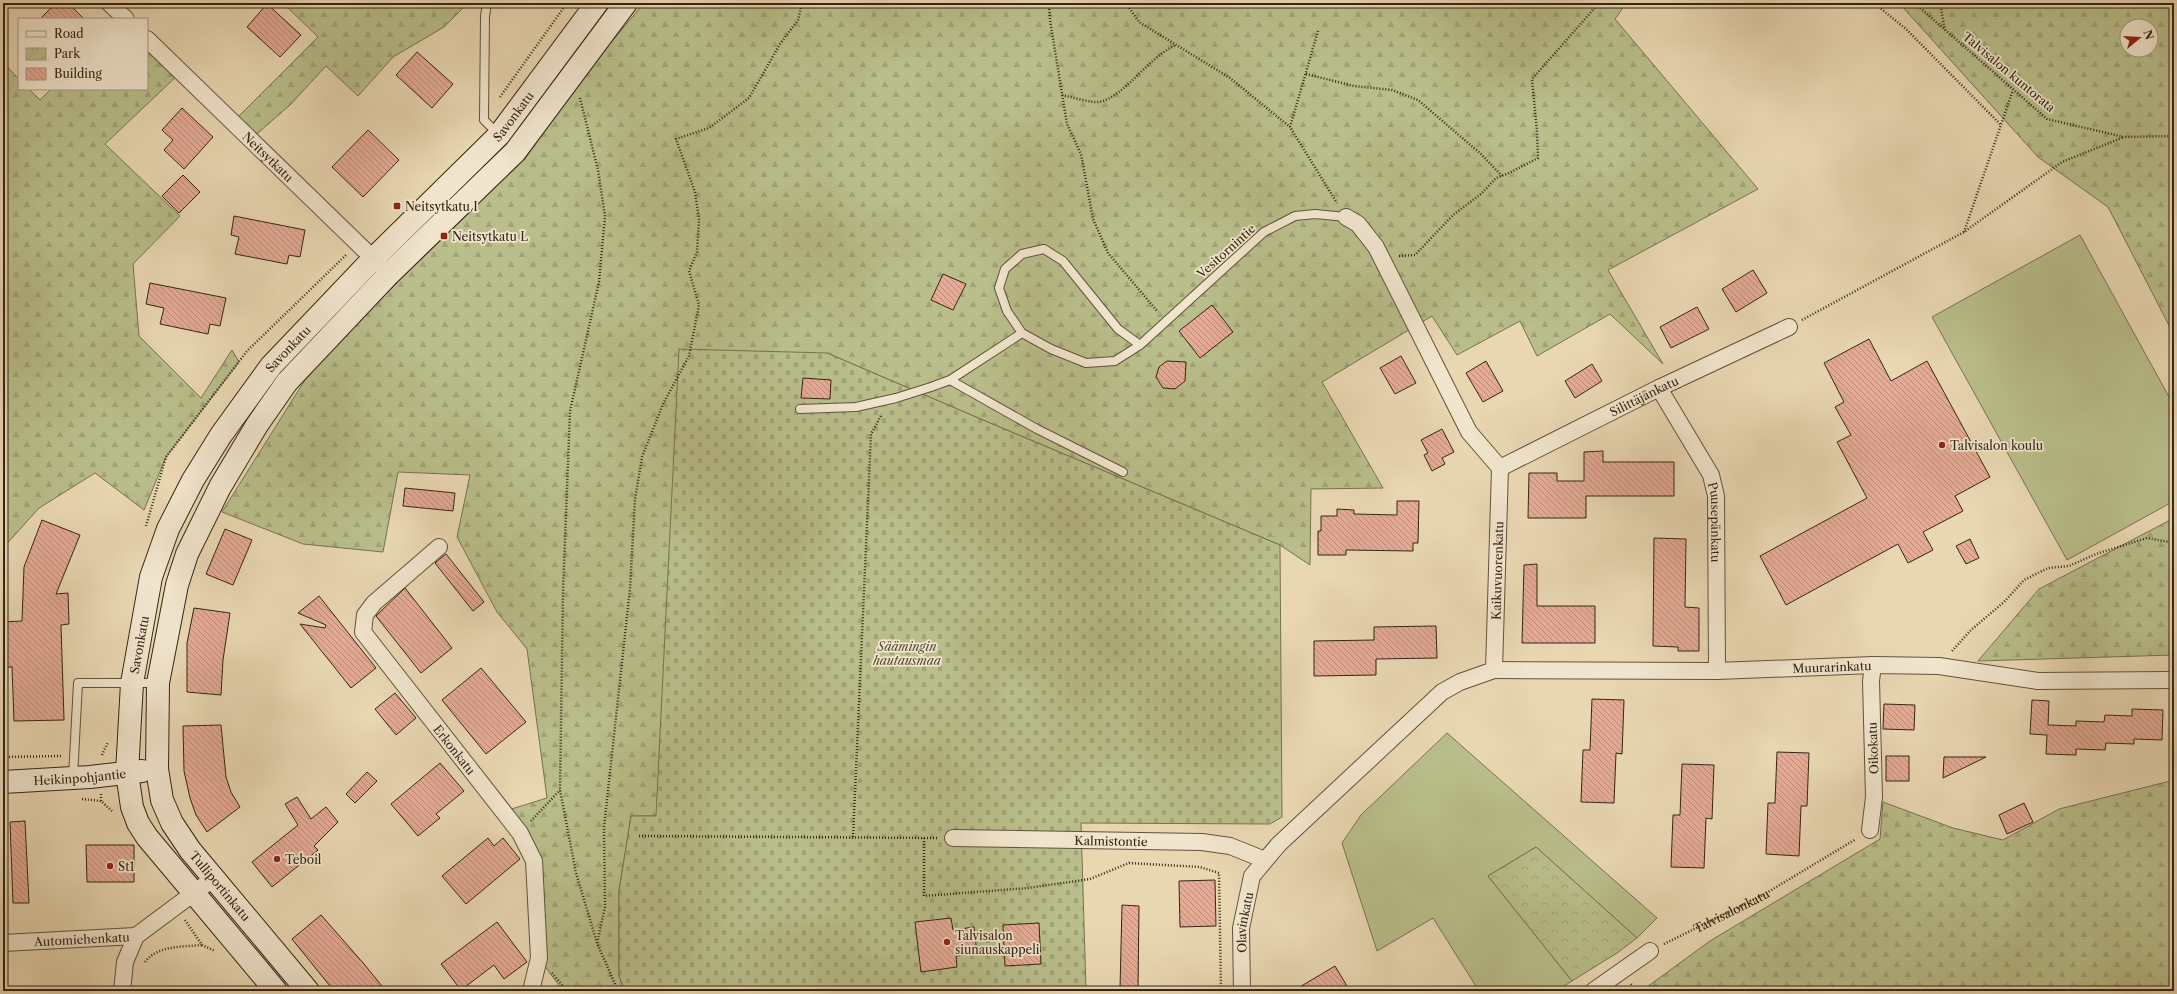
<svg xmlns="http://www.w3.org/2000/svg" width="2177" height="994" font-family="'Libre Caslon Text',serif">
<defs>
<pattern id="forest-firs" width="22" height="20" patternUnits="userSpaceOnUse"><rect width="22" height="20" fill="#b9be8a"/><path d="M5 1l3.5 6h-7zM16 11l3.5 6h-7z" fill="#a0a376"/></pattern>
<pattern id="cemetery-stones" width="16" height="16" patternUnits="userSpaceOnUse"><rect width="16" height="16" fill="#b9be8a"/><path d="M2 7V4a2 2 0 0 1 4 0v3zM10 15v-3a2 2 0 0 1 4 0v3z" fill="#a0a376"/></pattern>
<pattern id="park-crowns" width="20" height="18" patternUnits="userSpaceOnUse"><rect width="20" height="18" fill="#b9be8a"/><path d="M2 6a3 3 0 1 1 6 0M12 15a3 3 0 1 1 6 0" fill="none" stroke="#a0a376"/></pattern>
<pattern id="building-back-hatch" width="6" height="6" patternUnits="userSpaceOnUse"><rect width="6" height="6" fill="#e6aa95"/><path d="M-1 5l2 2M0 0l6 6M5-1l2 2" fill="none" stroke="#bb8a78"/></pattern>
</defs>
<rect width="100%" height="100%" fill="#e9d7b2"/>
<filter id="stains"><feTurbulence type="fractalNoise" baseFrequency=".005" numOctaves="4"/><feColorMatrix values="0 0 0 0 .2 0 0 0 0 .09 0 0 0 0 .02 0 0 0 .5 -.17"/></filter>
<radialGradient id="worn" r=".72"><stop offset=".6" stop-color="#630" stop-opacity="0"/><stop offset="1" stop-color="#630" stop-opacity=".3"/></radialGradient>
<path fill="#b9be8a" stroke="#76724e" d="M2080 235 2174 406V501L2067 560 1932 317Z
M1447 733 1657 918 1637 938 1536 847 1488 876 1572 981 1556 991H1479L1433 918 1377 951 1342 843 1361 815Z"/>
<path fill="url(#forest-firs)" stroke="#76724e" fill-rule="evenodd" d="M283 3H467V4L444 27 393 57 358 96 326 66 290 105 251 139 233 122 318 37Z
M644 3H1626L1615 19 1758 189 1608 270 1663 364 1610 314 1537 356 1520 321 1457 355 1432 316 1322 382 1383 488 1311 489 1310 565 1280 545 983 420 827 353 656 816H631L619 891V976L625 991H563L539 958 534 861 502 812 547 798 527 649 497 612 457 537 470 475 398 472 383 552 303 544 222 512 305 380 369 310 525 159 576 84Z
M1899 3H2174V335L2108 207 2038 157ZM2127 26H2151V50H2127Z
M147 39 181 72 105 144 180 216 133 264 139 336 201 398 232 350 239 362 166 457 144 510 95 473 39 508 3 548V63L19 79V89H29L40 100 51 89H147Z
M2174 518V655L1978 661 2039 589Z
M2174 780V991H1650L1647 987 1710 941 1880 839 1883 802 1953 828 2003 840 2059 809Z"/>
<path fill="url(#cemetery-stones)" stroke="#76724e" d="M679 349 827 353 983 420 1280 545 1282 817 1270 824 1081 823 1086 991H625L619 976V891L631 816H656Z"/>
<path fill="url(#park-crowns)" stroke="#76724e" d="M1536 847 1637 938 1617 953 1572 981 1488 876Z"/>
<path fill="url(#building-back-hatch)" stroke="#342513" d="M56 3H68L84 19H40Z
M267 4 301 35 280 57 247 27Z
M417 52 453 84 432 108 396 75Z
M182 108 213 137 184 169 164 150 173 140 162 130Z
M368 130 399 160 363 197 332 167Z
M183 175 200 192 179 213 162 196Z
M234 216 305 230 300 257 289 255 287 264 235 254 239 237 231 235Z
M1753 270 1767 293 1736 312 1722 289Z
M943 274 966 284 953 310 931 300Z
M150 283 226 298 220 326 210 324 208 334 160 324 164 308 146 304Z
M1212 305 1233 332 1200 358 1179 331Z
M1697 307 1709 329 1671 348 1660 327Z
M1869 339 1891 381 1927 361 1990 477 1955 496 1963 511 1923 532 1933 550 1908 563 1898 544 1786 605 1760 556 1867 498 1837 442 1851 435 1835 407 1844 402 1824 363Z
M1401 356 1416 383 1395 394 1380 368Z
M1167 361 1186 362 1185 381 1175 389 1163 388 1156 377 1159 367Z
M1486 361 1503 391 1483 402 1466 373Z
M1592 364 1602 381 1575 398 1565 381Z
M803 378 831 380 830 399 801 398Z
M1442 429 1454 452 1442 458 1445 464 1432 471 1424 455 1428 453 1421 440Z
M1603 451V462H1674V496H1586V518H1528L1529 473H1557V481H1584V452Z
M405 488 455 493 453 511 403 506Z
M1397 501H1419L1418 543H1413V551L1346 550V555H1318V531H1321V516H1337V509L1354 510V514L1397 515Z
M42 520 80 535 56 594 68 593 69 624 61 625 64 720 14 721 12 667H3V622L22 621 24 567Z
M225 529 252 540 233 585 206 574Z
M1654 538 1686 539 1685 607 1699 608V651H1678V647L1653 646Z
M1970 539 1979 558 1966 564 1956 546Z
M446 554 484 602 473 611 435 563Z
M1537 564V606H1595V643H1522L1524 565Z
M405 588 452 648 421 673 376 616Z
M319 596 376 668 351 688 300 624 325 628 326 625 298 613Z
M194 608 230 613 223 660 221 695 187 692V643Z
M1436 626 1437 658 1376 659V675L1314 676V641L1374 640V627Z
M481 668 526 722 486 754 442 700Z
M395 693 416 718 396 735 375 709Z
M1592 699 1624 700 1622 754 1616 753 1614 803 1581 802 1583 750H1590Z
M2032 700 2049 701 2048 725 2076 726V721L2104 722 2105 715 2132 716V709L2163 710 2162 740 2134 739V744L2106 743 2105 750 2076 749V755L2046 754 2047 735 2030 734Z
M1884 704 1915 705 1914 730 1883 729Z
M221 725 226 777 231 792 240 807 207 832 196 815 190 798 184 771 183 726Z
M1777 752 1809 753 1807 806H1801L1799 856 1766 854 1768 803H1775Z
M1886 756H1909V781H1886Z
M1944 757H1986L1943 778Z
M440 763 464 791 436 814 440 818 418 836 391 804Z
M1682 764 1714 765 1712 819 1706 818 1704 868 1671 867 1673 815H1680Z
M367 772 377 781 355 803 346 794Z
M297 797 311 819 326 807 338 822 314 846 318 850 272 887 252 862 298 825 285 804Z
M2024 803 2033 822 2007 834 1999 815Z
M25 821 29 903H13L10 822Z
M488 838 494 846 503 838 520 859 466 904 442 876Z
M86 845H134V882H87Z
M1215 880 1216 926 1180 927 1179 881Z
M1122 905 1139 906 1138 989H1120Z
M321 915 364 964 386 991H334L292 939Z
M951 918 953 930 974 927 977 953 956 956 957 967 921 972 915 922Z
M497 922 527 962 504 979 494 965 461 990 441 964Z
M1039 923 1041 964 1005 966 1003 925Z
M1335 966 1350 991H1293Z"/>
<g fill="none" stroke-linecap="round" stroke-linejoin="round">
<g stroke="#61523b" stroke-width="10">
<path id="lane" d="M487 3 485 16 484 120 498 134
M1140 345 1118 329 1063 261 1044 249 1022 254 1005 269 999 288 1007 311 1022 333 1051 349 1086 363 1115 361 1140 345 1264 232 1295 216 1315 214 1346 217
M950 380 1037 429 1123 472
M800 409 856 407 896 398 931 387 950 380 1022 333
M73 777 78 683H158"/>
</g>
<g stroke="#61523b" stroke-width="18">
<g id="street">
<path d="M109 3 126 19"/>
<path id="s2" d="M147 39 381 266"/>
<path id="s3" d="M1659 388 1711 475 1716 496 1717 671"/>
<path id="s4" d="M1500 468 1659 388 1789 327"/>
<path id="s5" d="M439 547 374 603 365 615 363 632 520 833 534 861 539 958 531 991"/>
<path id="s6" d="M1494 670 1717 671 1873 665 1939 666 2038 681 2169 680"/>
<path d="M1870 830 1874 797 1871 681 1873 665"/>
<path id="s7" d="M953 838 1202 842 1230 846 1265 860"/>
<path id="s8" d="M3 943 136 936 214 878"/>
<path d="M122 991 125 962 136 936"/>
<path id="s9" d="M1242 991 1241 928 1252 876 1279 844 1442 692 1460 682 1494 670 1500 468 1469 432 1376 247 1358 224 1346 217"/>
<path d="M1593 991 1650 951"/>
</g>
</g>
<g stroke="#342513" stroke-width="24">
<g id="secondary">
<path id="s10" d="M3 782 90 777 142 771"/>
<path id="s11" d="M276 991 147 837 138 823 132 807 127 773 132 683 151 577 168 529 193 480 221 435 271 366 373 259 499 135 597 3"/>
<path d="M308 991 190 850 172 823 162 800 157 769 158 683 177 585 187 554 220 487 257 425 287 382 389 274 515 152 626 3"/>
</g>
</g>
<g stroke="#342513" stroke-width="2.5" stroke-dasharray="1 2" stroke-linecap="butt">
<path d="M1049 3 1050 20 1067 124 1081 154 1093 219 1108 253 1158 312"/>
<path d="M1126 3 1139 22 1230 78 1290 127"/>
<path d="M1874 3 1906 29 2001 125"/>
<path d="M1917 3 1919 7 2047 119 2124 137 2174 136"/>
<path d="M1940 3 1945 30"/>
<path d="M1318 31 1290 127 1337 203"/>
<path d="M1306 74 1354 86 1392 90 1418 100 1481 154 1502 176"/>
<path d="M1062 95C1071 97 1091 103 1099 102 1126 96 1148 57 1176 45"/>
<path d="M500 97 567 3"/>
<path d="M580 98 598 170 605 216 599 282 570 411 563 591 560 790 576 873 597 943 618 991"/>
<path d="M1964 232 2013 90"/>
<path d="M1399 256 1415 255 1453 215 1481 194 1496 178 1509 173 1538 158 1537 132 1532 79 1599 3"/>
<path d="M1802 320 1964 232 2062 162 2124 137"/>
<path d="M146 526 166 457 247 351 346 255"/>
<path d="M1952 651 1971 630 2004 602 2024 580 2048 568 2069 566 2096 554 2147 538 2174 543"/>
<path d="M102 755 108 742"/>
<path d="M3 757 61 756"/>
<path d="M82 799 101 801 112 811"/>
<path d="M101 801V794"/>
<path d="M531 821 560 790"/>
<path d="M639 836 937 838"/>
<path d="M853 837 871 434 882 414"/>
<path d="M924 838V896L1028 888 1090 879 1129 863 1200 867 1219 873 1221 991"/>
<path d="M185 920 202 945 215 951"/>
<path d="M597 943 605 907 604 827 630 589 635 499 642 457 663 404 689 356 699 305 689 271 697 252 699 219 695 192 676 139 709 128 749 98 780 44 798 20 802 3"/>
<path id="s1" d="M1664 944 1763 895 1856 839"/>
<path d="M145 962C158 945 182 947 202 945"/>
<path d="M552 973 567 991"/>
<path d="M1631 984 1636 991"/>
</g>
<use href="#lane" stroke="#f1e5cd" stroke-width="8"/>
<use href="#street" stroke="#f1e5cd" stroke-width="16"/>
<use href="#secondary" stroke="#f1e5cd" stroke-width="22"/>
</g>
<g fill="#8f2418" stroke="#f1e5cd" stroke-width="1.5">
<rect x="393" y="202" width="8" height="8" rx="2"/>
<rect x="440" y="232" width="8" height="8" rx="2"/>
<circle cx="1942" cy="445" r="4"/>
<circle cx="277" cy="859" r="4"/>
<circle cx="110" cy="866" r="4"/>
<circle cx="947" cy="942" r="4"/>
</g>
<g text-anchor="middle" dominant-baseline="central" stroke-width="3.5" stroke-linejoin="round" paint-order="stroke">
<g font-size="12" fill="#342513" stroke="#f1e5cd">
<text transform="translate(2009 72) rotate(40)">Talvisalon kuntorata</text>
<text stroke="none"><textPath href="#s11" startOffset="1059">Savonkatu</textPath></text>
<text stroke="none"><textPath href="#s2" startOffset="169">Neitsytkatu</textPath></text>
<text transform="translate(1226 251) rotate(-42)">Vesitornintie</text>
<text stroke="none"><textPath href="#s11" startOffset="735">Savonkatu</textPath></text>
<text stroke="none"><textPath href="#s4" startOffset="161">Silittäjänkatu</textPath></text>
<text stroke="none"><textPath href="#s3" startOffset="149">Puusepänkatu</textPath></text>
<text stroke="none"><textPath href="#s9" startOffset="537">Kaikuvuorenkatu</textPath></text>
<text stroke="none"><textPath href="#s11" startOffset="398">Savonkatu</textPath></text>
<text stroke="none"><textPath href="#s6" startOffset="338">Muurarinkatu</textPath></text>
<text transform="translate(1873 748) rotate(-92)">Oikokatu</text>
<text stroke="none"><textPath href="#s5" startOffset="267">Erkonkatu</textPath></text>
<text stroke="none"><textPath href="#s10" startOffset="77">Heikinpohjantie</textPath></text>
<text stroke="none"><textPath href="#s7" startOffset="158">Kalmistontie</textPath></text>
<text transform="translate(220 886) rotate(50)">Tulliportinkatu</text>
<text stroke="none"><textPath href="#s1" startOffset="75">Talvisalonkatu</textPath></text>
<text stroke="none"><textPath href="#s9" startOffset="69">Olavinkatu</textPath></text>
<text stroke="none"><textPath href="#s8" startOffset="79">Automiehenkatu</textPath></text>
</g>
<g font-size="12" fill="#342513" stroke="#f1e5cd" text-anchor="start">
<text x="405" y="206">Neitsytkatu I</text>
<text x="452" y="236">Neitsytkatu L</text>
<text x="1950" y="445">Talvisalon koulu</text>
<text x="285" y="859">Teboil</text>
<text x="118" y="866">St1</text>
<text x="955" y="935">Talvisalon<tspan x="955" dy="14">siunauskappeli</tspan></text>
</g>
<g font-size="12" font-style="italic" fill="#554b31" stroke="#f1e5cd">
<text x="907" y="646">Säämingin<tspan x="907" dy="14">hautausmaa</tspan></text>
</g>
</g>
<rect width="2177" height="994" fill="none" stroke="#e9d7b2" stroke-width="16"/>
<rect x="4" y="4" width="2169" height="986" fill="none" stroke="#342513" stroke-width="2"/>
<rect x="8" y="8" width="2161" height="978" fill="none" stroke="#342513"/>
<rect x="18" y="18" width="130" height="72" fill="#f1e5cd" stroke="#a59883"/>
<rect x="26" y="31" width="20" height="6" fill="#f1e5cd" stroke="#a59883"/>
<text x="54" y="38" font-size="12" fill="#342513">Road</text>
<rect x="26" y="48" width="20" height="12" fill="url(#park-crowns)" stroke="#a59883"/>
<text x="54" y="58" font-size="12" fill="#342513">Park</text>
<rect x="26" y="68" width="20" height="12" fill="url(#building-back-hatch)" stroke="#a59883"/>
<text x="54" y="78" font-size="12" fill="#342513">Building</text>
<g transform="translate(2139 38) rotate(72)"><circle r="19" fill="#f1e5cd" stroke="#a59883"/>
<path d="M0-3L7 15L0 10L-7 15Z" fill="#8f2418"/>
<text y="-6" font-size="11" font-weight="bold" text-anchor="middle" fill="#342513">N</text>
</g>
<rect width="100%" height="100%" filter="url(#stains)"/>
<rect width="100%" height="100%" fill="url(#worn)"/>
</svg>
